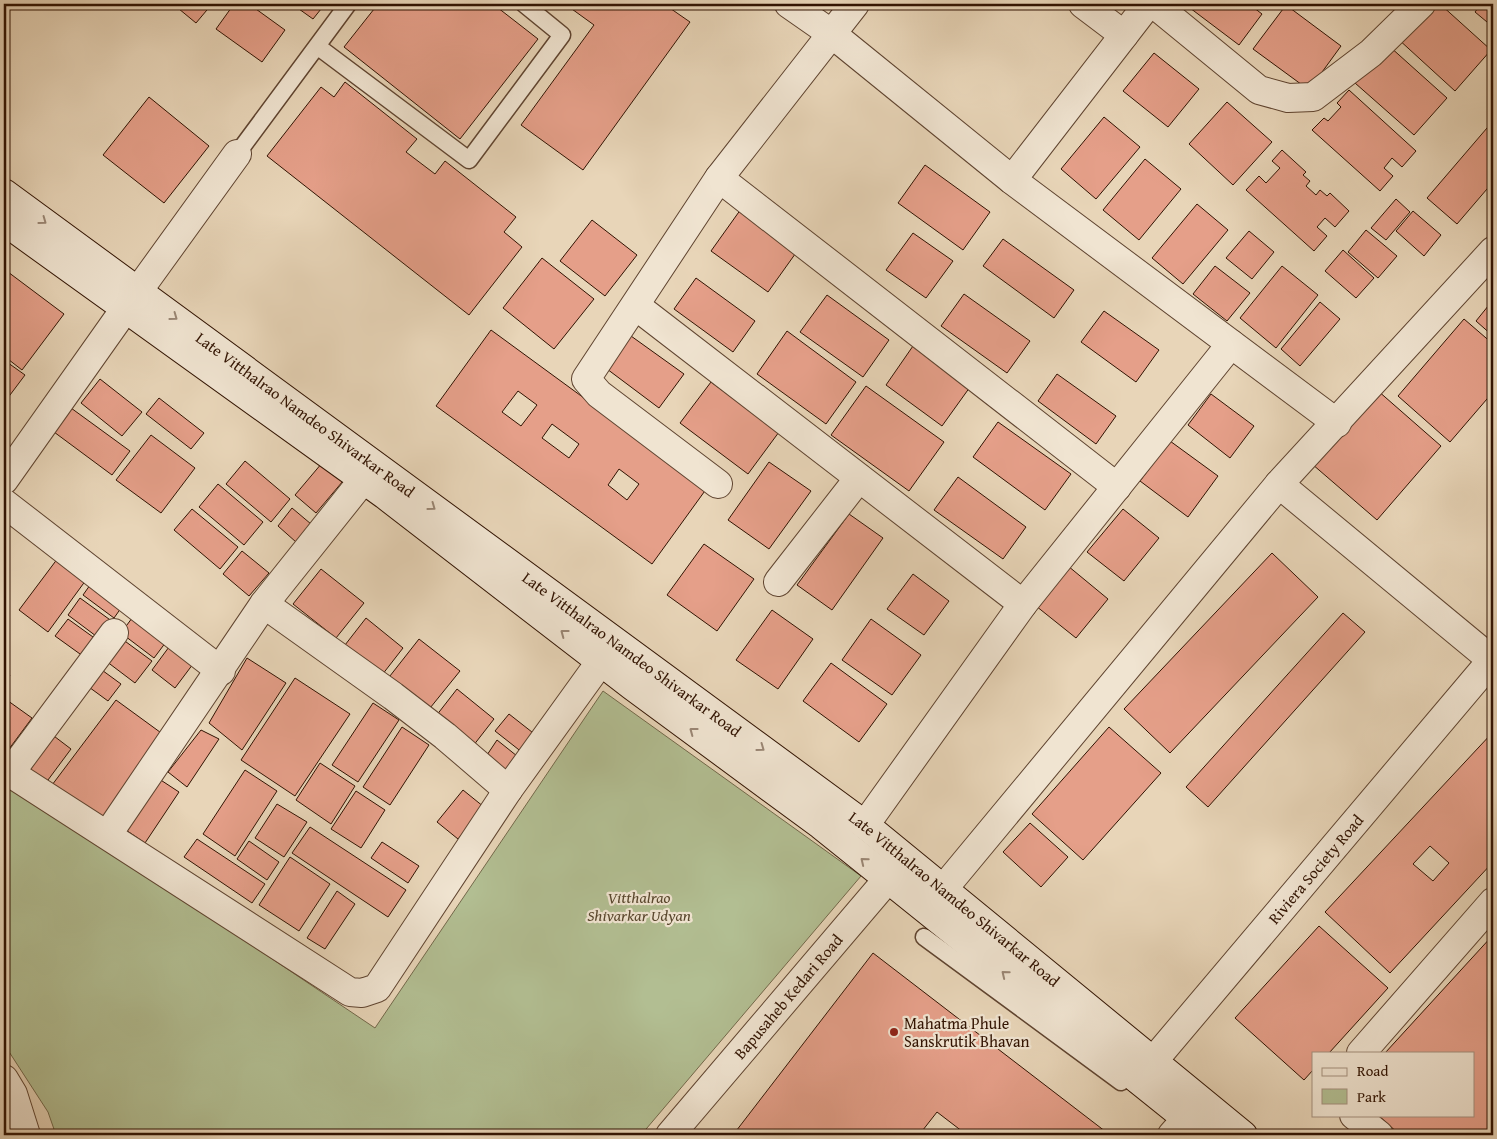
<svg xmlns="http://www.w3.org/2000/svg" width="1497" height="1139" font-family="'Gentium Book Plus',serif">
<rect width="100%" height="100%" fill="#e8d5b8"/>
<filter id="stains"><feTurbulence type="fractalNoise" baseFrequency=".004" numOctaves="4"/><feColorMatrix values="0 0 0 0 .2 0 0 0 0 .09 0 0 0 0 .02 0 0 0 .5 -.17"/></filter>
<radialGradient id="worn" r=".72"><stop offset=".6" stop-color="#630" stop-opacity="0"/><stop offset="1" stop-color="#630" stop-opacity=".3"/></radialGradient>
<path fill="#b2be92" stroke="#72684a" d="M603 691 861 876 641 1135H56L48 1112 4 1044V782L15 786 375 1028Z"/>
<path fill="#e59f89" stroke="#311302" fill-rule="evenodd" d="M173 4H212L196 23Z
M234 4H249L285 30 262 62 216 29Z
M292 4H325L313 19Z
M378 4H493L538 39 460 139 344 47Z
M565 4H664L690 22 583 170 521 125 594 25Z
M1193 4H1249L1262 14 1239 45 1190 8Z
M1428 4H1440L1491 50 1455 91 1397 38Z
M1481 4H1493V27L1475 12Z
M1286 5 1341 46 1309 90 1253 49Z
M1389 46 1447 98 1414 135 1355 83Z
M1154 53 1199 89 1168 127 1123 91Z
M345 82 417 139 406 152 435 174 445 161 516 217 504 232 522 247 469 315 267 156 321 87 334 97Z
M1349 90 1416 151 1402 167 1392 158 1384 168 1393 176 1380 191 1312 130 1324 118 1328 121 1341 107 1337 103Z
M149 97 209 146 164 203 103 155Z
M1227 102 1272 142 1233 185 1189 144Z
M1104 117 1140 147 1096 199 1061 169Z
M1493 121V182L1457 224 1427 198Z
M1282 150 1306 172 1303 175 1310 181 1306 186 1316 195 1320 190 1327 196 1330 193 1349 211 1335 227 1325 218 1317 227 1327 236 1314 251 1246 190 1259 176 1266 183 1280 168 1272 161Z
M1145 159 1181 189 1139 240 1103 210Z
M925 165 990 212 963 250 898 203Z
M1396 199 1410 212 1386 240 1371 228Z
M1197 204 1228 230 1183 284 1152 258Z
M741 209 798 250 768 292 711 251Z
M1413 211 1441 235 1424 256 1396 231Z
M592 220 637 255 605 296 560 261Z
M1366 230 1397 256 1378 278 1348 252Z
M1249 231 1274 252 1252 279 1226 258Z
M913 233 953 261 926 298 886 270Z
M1003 239 1074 290 1054 318 983 266Z
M1343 250 1374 278 1356 298 1325 271Z
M542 258 594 299 554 349 503 308Z
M1215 266 1250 293 1227 321 1193 294Z
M1282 266 1318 295 1276 348 1240 318Z
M4 269 64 314 22 370 4 356Z
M696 278 755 321 733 352 674 309Z
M964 294 1030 341 1007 373 941 326Z
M827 295 889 340 863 377 800 332Z
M1493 300V336L1476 321Z
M1320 302 1340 319 1300 366 1281 349Z
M1104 311 1159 350 1136 382 1081 342Z
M1464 319 1493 344V392L1450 442 1398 396Z
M491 330 707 488 652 564 436 406ZM518 391 537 405 521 426 502 412ZM552 424 579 444 569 458 542 438ZM619 469 639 484 627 500 608 485Z
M787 331 856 382 826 424 757 374Z
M631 336 684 374 659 408 607 369Z
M913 346 970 387 942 426 886 385Z
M4 360 25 375 4 403Z
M1057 374 1116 416 1096 444 1038 401Z
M100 379 142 412 122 436 81 403Z
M711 382 779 432 748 474 680 423Z
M866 386 944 442 909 491 831 435Z
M1377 390 1441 446 1377 520 1312 464Z
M1211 394 1254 426 1230 458 1188 425Z
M159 398 204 433 191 449 146 414Z
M71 408 130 451 112 475 54 432Z
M998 422 1071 474 1045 510 973 457Z
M151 435 195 468 161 513 116 480Z
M1170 441 1218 476 1188 517 1140 481Z
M245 461 290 499 271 522 226 484Z
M769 462 811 491 769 549 728 520Z
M322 463 343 481 316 513 295 495Z
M958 477 1026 527 1003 559 934 510Z
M218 484 263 522 244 545 199 507Z
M292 508 311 524 296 542 278 526Z
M192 509 238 547 220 569 174 530Z
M1123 509 1159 538 1124 581 1087 552Z
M849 514 883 538 832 610 797 585Z
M704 544 754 579 717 631 667 595Z
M242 551 269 573 249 596 223 574Z
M1272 553 1318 597 1170 753 1124 709Z
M58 558 86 580 48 632 19 610Z
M1068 566 1108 599 1076 638 1036 606Z
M321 569 364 603 336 638 293 604Z
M913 574 949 601 924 635 887 609Z
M95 578 126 601 114 618 83 595Z
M80 598 113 622 100 639 68 615Z
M138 610 172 634 154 658 121 633Z
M772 610 813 639 778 689 736 660Z
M1343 613 1365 632 1208 807 1186 787Z
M366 618 403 648 382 675 345 645Z
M68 619 100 642 87 659 55 636Z
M871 619 921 655 892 695 842 660Z
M118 636 152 661 135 683 102 658Z
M419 639 460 671 426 713 386 681Z
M169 647 193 664 175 688 152 670Z
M247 658 286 683 242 750 209 723Z
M831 663 887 704 859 742 803 701Z
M95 665 121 684 108 701 82 682Z
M4 670 10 675 4 684Z
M295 678 350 714 295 796 241 760Z
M457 689 494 719 473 746 436 716Z
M4 698 32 718 6 753 4 751Z
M116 700 164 735 97 825 49 789Z
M373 703 399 720 358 782 332 765Z
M509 714 537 736 523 753 495 731Z
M402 727 429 745 390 805 363 787Z
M1109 727 1161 773 1083 860 1032 814Z
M46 730 71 749 45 784 20 765Z
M201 730 219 739 187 787 168 772Z
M1493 732V779L1491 781 1493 783V862L1390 973 1325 912ZM1430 846 1449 863 1433 881 1413 864Z
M497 740 522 760 503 772 485 758Z
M320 763 355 786 331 824 296 800Z
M245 770 277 791 235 856 203 834Z
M150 773 179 792 145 843 117 824Z
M463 790 484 807 458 839 437 822Z
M356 791 385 810 361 848 331 829Z
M277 804 307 822 284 857 255 838Z
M1030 823 1068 857 1041 887 1003 852Z
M310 827 406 890 388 917 292 853Z
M197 839 265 884 252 903 184 857Z
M249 841 279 862 267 880 237 859Z
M382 842 419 866 408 883 371 858Z
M290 857 330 884 299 931 259 905Z
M337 891 355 904 325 949 307 938Z
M1319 926 1388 988 1329 1053H1313V1070L1304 1080 1235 1018Z
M1493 935V1124L1483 1135H1400L1378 1115H1473V1053H1385Z
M873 953 1110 1135H967L937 1112 919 1135H733Z"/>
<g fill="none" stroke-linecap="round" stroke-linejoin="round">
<g stroke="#5f4430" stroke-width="19">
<path id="service" d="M317 46 469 160 562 35 524 4
M237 154 348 4
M924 937 1121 1082"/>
</g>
<g stroke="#5f4430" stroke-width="30">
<g id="minor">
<path d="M789 4 832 34 1012 180 1337 423"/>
<path d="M1083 4 1124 35"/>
<path d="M1154 4 1259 90 1288 98 1313 97 1371 53 1421 4"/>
<path d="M719 178 1117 487"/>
<path d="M1012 180 1148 4"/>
<path d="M1493 251 1279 484 1493 661"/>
<path d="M138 291 237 154"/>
<path d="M636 306 1023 604"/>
<path d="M4 480 125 309"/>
<path d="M718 484 599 394 586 379 719 178 855 4"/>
<path d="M4 503 221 671"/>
<path d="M778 582 859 478"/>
<path d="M264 604 393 696 445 736 508 790"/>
<path d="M4 769 350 992 362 993 377 988 508 790 601 661"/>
<path d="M10 773 114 633"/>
<path d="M865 825 1023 604 1231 344"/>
<path d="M108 834 264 604 363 480"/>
<path d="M944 888 1279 484"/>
<path d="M1361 1053 1493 902"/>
<path d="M4 1079 13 1094 26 1135"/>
<path id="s1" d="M1138 1079 1492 660"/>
<path d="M1354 1115 1379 1135"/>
<path id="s2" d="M670 1135 904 860"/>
<path d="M1172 1135 1186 1119"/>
</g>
</g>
<g stroke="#311302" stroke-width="30">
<g id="secondary">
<path id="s3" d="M4 193 865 825 1243 1135"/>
<path d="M4 221 385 495 631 685 821 825 1207 1135"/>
</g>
</g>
<use href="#service" stroke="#f0e4d1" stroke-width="16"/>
<use href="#minor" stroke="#f0e4d1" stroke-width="28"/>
<use href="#secondary" stroke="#f0e4d1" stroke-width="28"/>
</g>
<defs><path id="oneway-chevron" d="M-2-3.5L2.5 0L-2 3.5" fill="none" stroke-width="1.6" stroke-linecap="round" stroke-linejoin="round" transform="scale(1.25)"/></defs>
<g stroke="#9a8674">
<use href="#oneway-chevron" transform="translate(43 221) rotate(36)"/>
<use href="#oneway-chevron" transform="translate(174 317) rotate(36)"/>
<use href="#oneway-chevron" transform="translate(432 507) rotate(36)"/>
<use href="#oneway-chevron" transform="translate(564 633) rotate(-143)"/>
<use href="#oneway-chevron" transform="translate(693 731) rotate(-143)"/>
<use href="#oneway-chevron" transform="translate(761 748) rotate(36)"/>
<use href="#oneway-chevron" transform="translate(864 861) rotate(-141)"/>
<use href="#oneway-chevron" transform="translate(1005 974) rotate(-141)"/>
</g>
<circle fill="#8f2418" stroke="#f0e4d1" stroke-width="2" cx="894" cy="1032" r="5"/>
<g text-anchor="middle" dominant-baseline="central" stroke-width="4.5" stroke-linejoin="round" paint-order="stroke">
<g font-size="16" fill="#311302" stroke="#f0e4d1">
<text stroke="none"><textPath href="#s3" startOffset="374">Late Vitthalrao Namdeo Shivarkar Road</textPath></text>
<text stroke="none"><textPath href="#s3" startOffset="779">Late Vitthalrao Namdeo Shivarkar Road</textPath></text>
<text stroke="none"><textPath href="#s1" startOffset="275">Riviera Society Road</textPath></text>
<text stroke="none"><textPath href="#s3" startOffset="1184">Late Vitthalrao Namdeo Shivarkar Road</textPath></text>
<text stroke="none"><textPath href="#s2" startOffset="182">Bapusaheb Kedari Road</textPath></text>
</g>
<g font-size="16" font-style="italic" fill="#58462d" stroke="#f0e4d1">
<text x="639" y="897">Vitthalrao<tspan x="639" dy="18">Shivarkar Udyan</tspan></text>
</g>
<g font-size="16" fill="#311302" stroke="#f0e4d1" text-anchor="start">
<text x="904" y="1023">Mahatma Phule<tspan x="904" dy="18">Sanskrutik Bhavan</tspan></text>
</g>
</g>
<rect width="1497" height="1139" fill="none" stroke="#e8d5b8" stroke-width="20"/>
<rect x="5" y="5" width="1487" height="1129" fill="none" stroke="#311302" stroke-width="2.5"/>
<rect x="10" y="10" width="1477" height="1119" fill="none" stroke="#311302"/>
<rect x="1312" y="1052" width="162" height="65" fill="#f0e4d1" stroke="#a4907e"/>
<rect x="1322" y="1068" width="25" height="8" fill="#f0e4d1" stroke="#a4907e"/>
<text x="1357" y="1076" font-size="15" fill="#311302">Road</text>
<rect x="1322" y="1089" width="25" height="15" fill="#b2be92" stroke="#a4907e"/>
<text x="1357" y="1102" font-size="15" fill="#311302">Park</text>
<rect width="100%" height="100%" filter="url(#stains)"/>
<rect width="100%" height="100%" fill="url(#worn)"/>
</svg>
